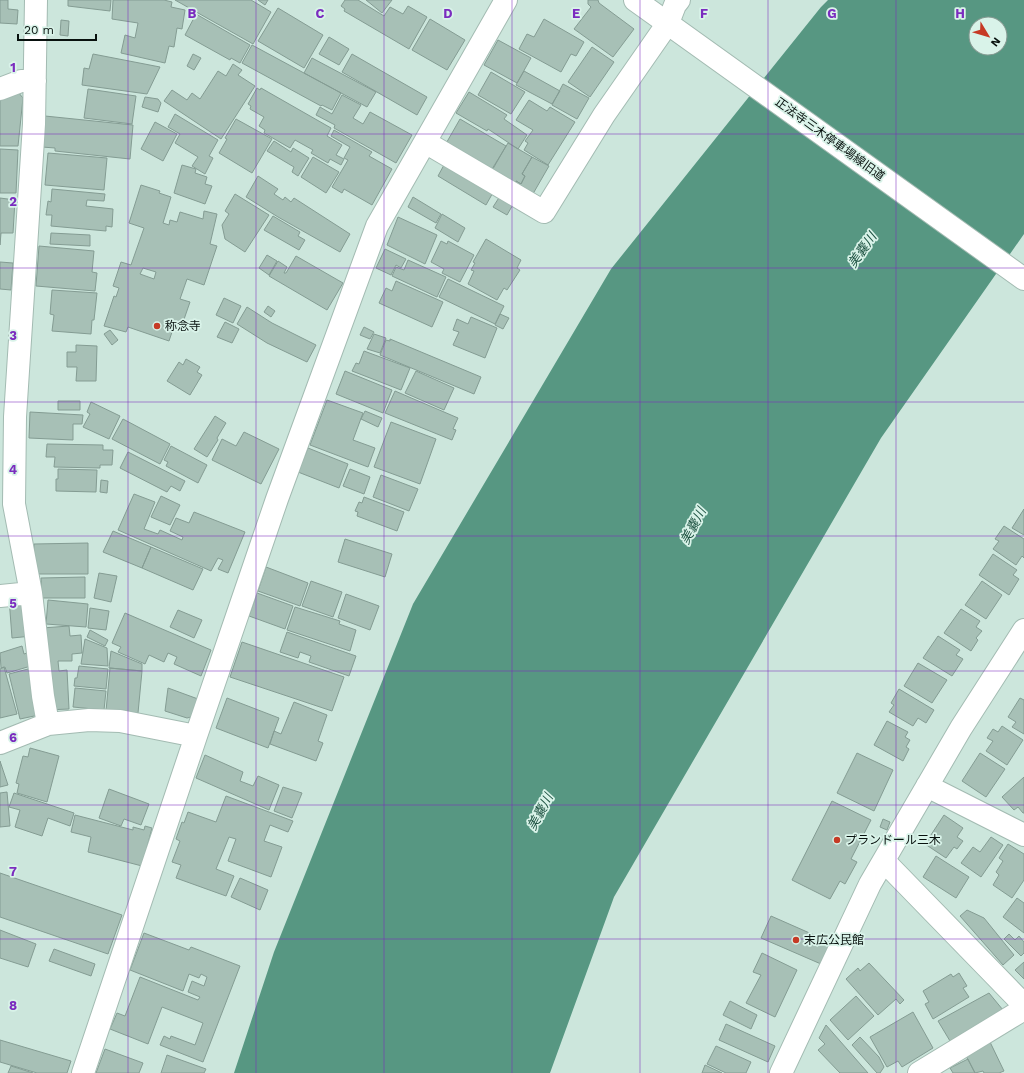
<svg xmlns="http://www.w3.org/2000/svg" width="1024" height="1073" font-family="'Work Sans','Noto Sans JP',sans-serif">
<rect width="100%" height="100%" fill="#cce6dc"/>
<path fill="#579782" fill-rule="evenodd" d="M828 0H1024V234L881 438 614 897 550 1073H234L274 952 413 604 611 269 821 7ZM976 24H1000V48H976Z"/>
<path fill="#a7c0b6" stroke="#849c93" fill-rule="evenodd" d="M0 0H8V9L18 10 17 24 0 23Z
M68 0H111L110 11 68 6Z
M113 0H164L172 2 171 7 185 10 182 29 177 28 174 47 169 46 165 63 121 53 125 35 135 38 138 23 112 19Z
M175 0H251L271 12 253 44Z
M258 0H268L265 5Z
M345 0H358L384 16 390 7 403 14 408 6 427 17 409 49 344 11 345 9 341 6Z
M366 0H392L382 13Z
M588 0H598L599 3 634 29 613 57 574 29 591 7 588 4Z
M278 8 323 35 304 68 258 41Z
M196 14 250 45 240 63 231 58 230 60 185 35Z
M430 19 465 40 447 70 412 50Z
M544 19 584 42 576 56 571 54 561 72 519 49 527 34 534 37Z
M61 20 69 21 68 36 60 35Z
M329 37 349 49 339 65 319 54Z
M498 40 531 58 517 83 484 65Z
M252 45 341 93 332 110 322 105 321 106 242 63Z
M592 47 614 62 590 97 568 82Z
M93 54 160 67 147 94 82 85 84 68 89 69Z
M193 54 201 58 194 70 187 66Z
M352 54 427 97 417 115 342 72Z
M312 58 376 92 367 107 304 73Z
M233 64 242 70 238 75 255 86 221 139 164 101 172 90 187 100 192 93 200 99 218 71 226 76Z
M524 71 560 91 552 104 516 85Z
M491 72 525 92 511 114 478 95Z
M563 84 589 98 577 119 552 105Z
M257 88 260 90 261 88 331 128 327 136 342 145 336 155 344 159 341 165 330 159 328 163 311 153 313 150 295 140 290 148 264 133 265 130 259 126 264 117 250 109 251 106 248 104Z
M88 89 136 96 132 124 84 118Z
M18 92 23 98 18 146H0V99Z
M469 92 507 115 504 119 527 135 518 149 488 129 487 131 456 113Z
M342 95 361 105 353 118 363 124 370 112 412 135 396 163 334 128 335 125 316 115 320 107 332 114Z
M145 97 158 99 161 103 158 112 142 107Z
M529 100 547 111 550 107 575 122 548 165 524 150 528 143 525 141 533 130 516 120Z
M175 114 218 140 209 156 213 158 205 174 192 166 198 157 175 143 180 134 168 127Z
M45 116 133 125 130 159 55 151V148L42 147Z
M236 119 272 139 252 173 219 153 227 139 225 138Z
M460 119 506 146 490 174 444 147Z
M155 122 177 134 163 161 141 149Z
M334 130 372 152 369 156 392 169 372 205 344 189 342 193 332 187 348 160 344 158 350 147 331 136Z
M274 141 291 152 293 148 309 158 298 176 292 172 294 167 267 151Z
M508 143 532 157 522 174 525 176 521 184 516 181 512 188 489 174Z
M0 149 18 150 16 193H0Z
M48 153 107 158 104 190 45 185Z
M313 157 339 172 326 193 301 177Z
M532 157 549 166 530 199 512 189 516 181 521 184 525 176 522 174Z
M182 165 196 169 195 173 207 177 205 184 212 186 205 204 174 193Z
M444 165 495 189 486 205 438 176Z
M258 176 278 189 274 194 283 200 285 197 291 202 294 198 350 234 340 252 278 217 246 197Z
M141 185 160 191 159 193 171 197 163 223 169 225 170 220 177 222 180 212 203 219 204 211 217 214 210 244 217 246 204 285 187 279 180 299 190 302 181 328 174 326 169 341 128 327 126 332 104 326 114 296 116 297 119 288 113 286 121 262 131 265 144 228 129 223ZM143 268 156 272 154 279 140 274Z
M52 189 105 194 104 201 87 200 86 206 113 209 112 227 106 226V231L51 226 52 215H46L48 201 51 202Z
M502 193 515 201 507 215 493 207Z
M235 194 269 215 245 252 225 239 222 225 229 214 225 211Z
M413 197 441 214 436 223 408 207Z
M0 198 15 200 13 233H1L0 245Z
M442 214 465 228 458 242 435 228Z
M273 216 300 232 298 236 305 240 299 250 264 230Z
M398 217 437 235 425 264 387 245Z
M51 233 90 235V246L50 244Z
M486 239 521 260 517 268 520 270 507 290 504 288 497 300 468 284 474 271 471 270 475 263 473 262Z
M441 241 447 244 448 241 474 255 460 282 442 273 444 269 431 262Z
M39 246 94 251 92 272 97 273 95 291 36 286Z
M385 249 406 259 401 268 396 265 391 275 376 268Z
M267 255 277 261 269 275 259 268Z
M296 256 343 283 327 310 269 276 278 261 287 267 284 273H286Z
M408 260 446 277 437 297 392 276 396 267 404 270Z
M0 262 13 263 11 290 0 289Z
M448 279 504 306 495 324 439 297Z
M396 281 443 302 432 327 379 303 386 288 392 291Z
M52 290 97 293 94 320H92L91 334 52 331 54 315 50 314Z
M224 298 241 306 233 323 216 315Z
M268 306 275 311 271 317 264 312Z
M247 307 272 323 316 345 307 362 267 343 237 324Z
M500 314 509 318 503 329 495 325Z
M471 317 497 328 485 358 453 345 459 332 453 330 457 319 468 324Z
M225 322 239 329 232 343 217 337Z
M364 327 374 332 370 339 360 335Z
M110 330 118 340 112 345 104 334Z
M374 334 386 338 380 353 367 349Z
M390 339 481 377 474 394 380 355 386 340 390 341Z
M76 345 97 346 96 381H76L77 367H67V352H76Z
M364 351 410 368 401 390 352 371 356 363 359 364Z
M186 359 200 367 197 372 202 375 190 395 167 381 179 362 183 365Z
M345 371 392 390 383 413 336 394Z
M416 371 454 388 444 410 405 393Z
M395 391 458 418 453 429 456 430 452 440 385 413Z
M327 400 363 413 353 440 375 448 368 467 310 445Z
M58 401H80V410H58Z
M91 402 120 416 109 439 83 427 90 414 87 412Z
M365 411 382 418 378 427 361 419Z
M30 412 83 415 82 424H73V440L29 438Z
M215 416 226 423 217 438 218 440 207 457 194 449Z
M123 419 170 444 160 464 112 439Z
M391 422 436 439 420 484 374 467Z
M244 432 279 449 261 484 212 460 222 439 236 446Z
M47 444 103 445V450H113L112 465H100V468L54 467 55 457H46Z
M171 446 207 465 198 483 166 466 168 462 164 460Z
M308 448 348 464 339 488 298 472Z
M128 452 185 481 180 491 171 486 167 492 120 468Z
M58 469 97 470 96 492 56 491V479H58Z
M350 469 370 477 364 494 343 486Z
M381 475 418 489 409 511 373 497Z
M101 480 108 481 107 493 100 492Z
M134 494 155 502 144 529 158 534 160 530 182 540 183 537 170 531 176 518 189 523 194 512 245 532 228 573 218 569 223 560 218 558 211 571 118 530Z
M161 496 180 505 170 525 151 517Z
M364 497 404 512 397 531 357 516 358 512 355 511 359 502 362 503Z
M1024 509V535L1012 528Z
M1004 526 1024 539V558L1022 556 1016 565 993 549 999 541 995 539Z
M113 531 151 547 142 568 103 552Z
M345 539 392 554 385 577 338 562Z
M88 543V574H34V544Z
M151 547 203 569 193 590 142 568Z
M993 554 1017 570 1013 575 1019 579 1009 595 979 575Z
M266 567 308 583 300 606 258 591Z
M99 573 117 576 111 602 94 598Z
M85 577V598H42L41 578Z
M311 581 342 592 333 617 302 606Z
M982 581 1002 595 986 619 965 605Z
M257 593 293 606 285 629 249 616Z
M346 594 379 606 370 630 338 618Z
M28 596 32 636 12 638 9 598Z
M48 600 88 604 86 627 46 624Z
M295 607 340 621 339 624 356 630 350 651 287 630Z
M90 608 109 611 106 630 88 628Z
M961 609 980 621 976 627 982 631 976 638 978 640 971 651 944 633Z
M178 610 202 620 194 638 170 627Z
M125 613 211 650 201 676 174 664 177 657 168 653 164 662 149 655 145 664 118 652 121 647 112 643Z
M69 626 70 636 81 635 82 653 72 654V661H58L59 671 67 670 69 709 46 710 42 628Z
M90 630 108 640 105 646 87 637Z
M287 632 356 656 349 676 309 662 311 656 300 652 298 658 280 652Z
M938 636 960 650 956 655 963 659 952 676 923 658Z
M85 639 107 648 108 666 81 664Z
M242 642 344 677 332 711 230 677Z
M22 646 24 654 27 653 31 666 7 673 5 667 1 668 0 653Z
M111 651 142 664V671L109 668Z
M918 663 947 680 932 703 904 686Z
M79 666 108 669 106 689 74 686 75 678H77Z
M4 667 17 714 0 718V669Z
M110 668 142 671 138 713 106 711Z
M28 669 39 715 20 719 9 674Z
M75 688 106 691 104 710 73 707Z
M168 688 198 699 191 717 187 718 165 711Z
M899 689 934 710 926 723 918 718 913 726 889 712 894 705 891 703Z
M227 698 279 718 268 748 216 728Z
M1020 698 1024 700V734L1012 727 1016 722 1008 717Z
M294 702 327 715 318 741 323 743 316 761 270 744 274 731 281 734Z
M887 721 908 732 905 737 910 740 906 747 909 749 903 761 874 745Z
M1002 726 1023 740 1007 765 986 751 993 741 987 738 993 729 998 732Z
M30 748 59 756 47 802 17 793 19 784 16 783 23 756 28 757Z
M857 753 893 770 874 811 837 793Z
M980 753 1005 769 986 797 962 781Z
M205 755 243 772 240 781 253 786 258 776 279 785 269 810 196 778Z
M0 761 8 785 0 787Z
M1024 777V813H1023L1018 807 1014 810 1002 797Z
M283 787 302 793 292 818 274 811Z
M109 789 149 804 141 825 124 819 121 826 99 818Z
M7 792 10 826 0 827V793Z
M14 793 74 813 70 826 48 818 42 836 15 827 20 810 9 807Z
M226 796 293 821 288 832 270 825 264 841 282 847 271 877 228 861 236 839 229 837 216 869 234 876 226 896 176 878 181 865 172 862 180 841 176 839 182 822 184 823 188 812 216 822Z
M832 801 871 820 851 859 857 862 845 884 840 881 830 899 792 880Z
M75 815 133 830V827L144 830 145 826 152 828 142 866 88 852 91 837 71 832Z
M944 815 963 828 957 837 963 841 957 849 954 847 946 858 925 844Z
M883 819 890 822 887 830 880 827Z
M991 837 1003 845 981 877 961 863 973 847 980 852Z
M1008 844 1024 854V880L1012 898 993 885 999 875 996 872 1003 861 999 858Z
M936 856 969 877 956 898 923 877Z
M0 873 122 915 108 954 0 917Z
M240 878 268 890 260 910 231 897Z
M1017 898 1024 903V933L1003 917Z
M967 910 984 918 1014 955 1003 965 960 916Z
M771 916 830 942 821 964 761 938Z
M0 930 36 944 28 967 0 958Z
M144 933 189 950 191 947 240 966 203 1062 160 1045 164 1036 170 1039 171 1036 195 1045 203 1023 162 1007 148 1044 110 1029 117 1013 125 1016 140 977 198 1000 200 997 188 992 192 981 204 986 207 977 201 974 199 978 189 974 183 991 130 970Z
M1009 934 1015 940 1019 936 1024 942V953L1021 956 1004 939Z
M54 949 95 964 91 976 49 961Z
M762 953 797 970 775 1017 746 1003 761 975 753 972Z
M1024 962V979L1015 970Z
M869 963 904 1000 900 1004 896 999 878 1015 846 979 858 968 860 971Z
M959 973 967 986 963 988 969 997 933 1019 925 1004 929 1002 923 991 951 974 953 977Z
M989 993 1003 1010 950 1041 938 1021Z
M856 996 874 1016 848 1040 830 1020Z
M730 1001 757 1015 751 1029 723 1015Z
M913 1012 933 1048 902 1067 898 1061 887 1067 870 1037Z
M726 1024 775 1046 768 1062 719 1040Z
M826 1025 868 1073H840L818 1050 825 1044 819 1038Z
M860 1037 879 1057 884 1067 880 1073H877L852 1045Z
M0 1040 71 1061 67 1073H37L0 1062Z
M990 1042 1004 1071 999 1073H984L983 1071 975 1073 966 1056Z
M716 1046 751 1062 746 1073H726L707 1064Z
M105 1049 143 1063 139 1073H96Z
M167 1055 206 1069 204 1073H161Z
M968 1059 975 1073H953L950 1068Z
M705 1065 722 1073H702Z
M11 1066 33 1073H8Z"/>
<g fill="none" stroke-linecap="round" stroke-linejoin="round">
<g stroke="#a3bbb2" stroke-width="24">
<path id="minor" d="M36 0 34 124 15 417 14 504 31 593 43 696 48 724
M0 89 21 81H35
M425 142 544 212 604 115 668 23 675 5 679 0
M0 596 31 593
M0 743 48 724 89 720 120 721 196 736
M927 786 1024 835
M884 861 1024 1005
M83 1073 196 736 277 499 377 226 506 0
M781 1073 870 884 961 728 1024 630
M919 1073 1024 1009"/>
</g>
<g stroke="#a3bbb2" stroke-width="24">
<path id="tertiary" d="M635 0 1024 279"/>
</g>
<use href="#minor" stroke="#fff" stroke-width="22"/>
<use href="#tertiary" stroke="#fff" stroke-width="22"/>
</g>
<path fill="none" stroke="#7b2cbf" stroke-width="1" stroke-opacity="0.55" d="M128 0V1073M256 0V1073M384 0V1073M512 0V1073M640 0V1073M768 0V1073M896 0V1073M0 134H1024M0 268H1024M0 402H1024M0 536H1024M0 671H1024M0 805H1024M0 939H1024"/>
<g fill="#c63a25" stroke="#d9f3e9" stroke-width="1.5">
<circle cx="157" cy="326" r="4"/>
<circle cx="837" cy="840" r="4"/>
<circle cx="796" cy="940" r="4"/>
</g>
<g text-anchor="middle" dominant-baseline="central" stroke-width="3.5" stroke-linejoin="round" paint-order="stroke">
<g font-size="12" fill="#08110e" stroke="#d9f3e9">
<text transform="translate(830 139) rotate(36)">正法寺三木停車場線旧道</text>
</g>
<g font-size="12" fill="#08110e" stroke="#d9f3e9" text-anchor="start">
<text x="165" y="326">称念寺</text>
<text x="845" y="840">プランドール三木</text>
<text x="804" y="940">末広公民館</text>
</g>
<g font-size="13" font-style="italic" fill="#205444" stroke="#d9f3e9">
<text transform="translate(862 250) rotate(-55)">美嚢川</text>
<text transform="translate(693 526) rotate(-62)">美嚢川</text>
<text transform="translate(540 812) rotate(-62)">美嚢川</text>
</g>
</g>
<g font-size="13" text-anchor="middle" font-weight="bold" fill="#7b2cbf" stroke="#d9f3e9" stroke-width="3.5" stroke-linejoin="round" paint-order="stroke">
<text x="192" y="18">B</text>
<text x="320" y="18">C</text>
<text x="448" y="18">D</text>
<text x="576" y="18">E</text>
<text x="704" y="18">F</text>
<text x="832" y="18">G</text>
<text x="960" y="18">H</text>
<text x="13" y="72">1</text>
<text x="13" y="206">2</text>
<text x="13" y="340">3</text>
<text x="13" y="474">4</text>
<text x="13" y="608">5</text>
<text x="13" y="742">6</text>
<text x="13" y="876">7</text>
<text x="13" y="1010">8</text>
</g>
<g transform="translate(988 36) rotate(128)"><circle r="19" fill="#d9f3e9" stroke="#859991"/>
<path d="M0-3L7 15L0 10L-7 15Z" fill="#c63a25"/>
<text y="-6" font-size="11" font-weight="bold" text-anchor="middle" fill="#08110e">N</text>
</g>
<path d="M18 34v6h78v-6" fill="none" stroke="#08110e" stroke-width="2"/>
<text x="24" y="34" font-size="12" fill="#08110e" stroke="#d9f3e9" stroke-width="3" paint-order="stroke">20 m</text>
</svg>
